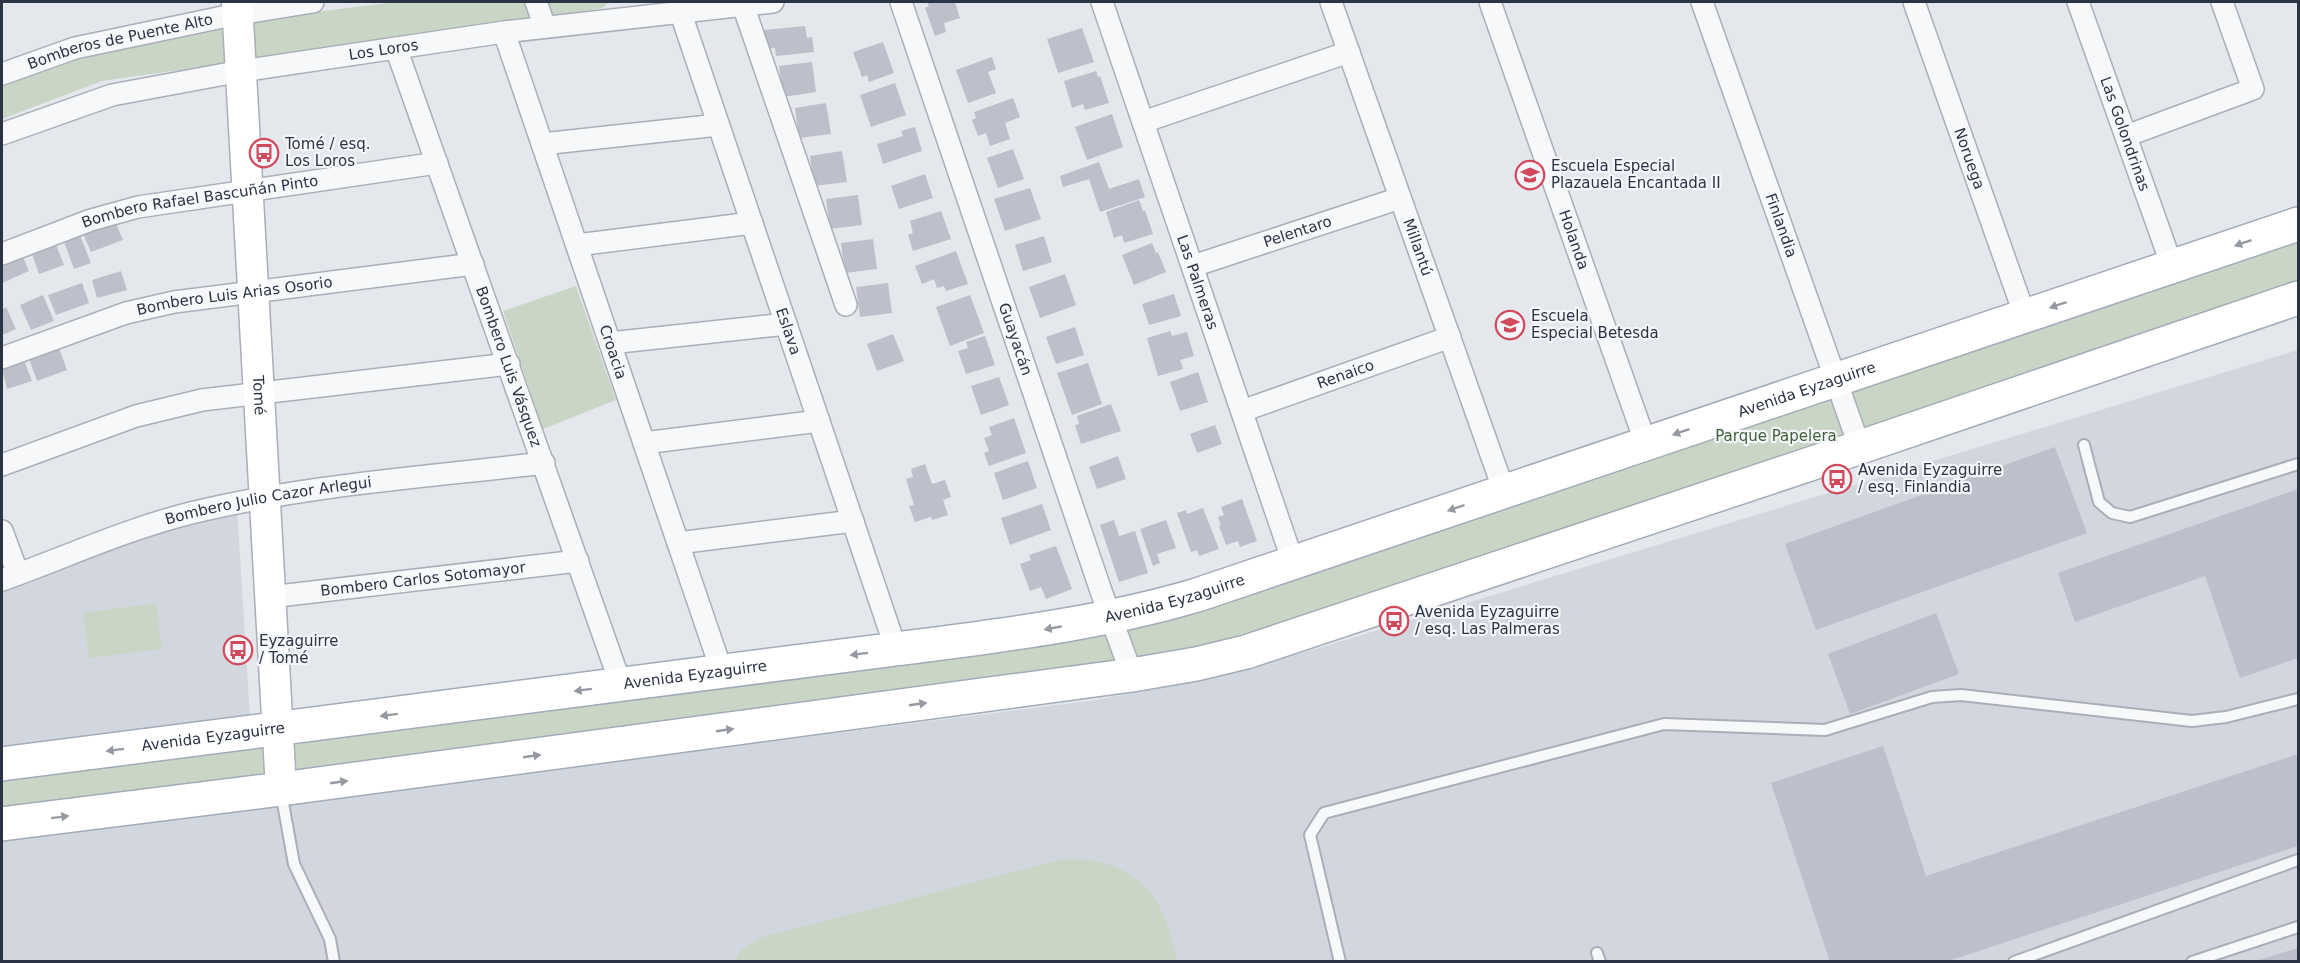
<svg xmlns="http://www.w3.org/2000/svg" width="2300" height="963" font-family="'DejaVu Sans',sans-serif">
<rect width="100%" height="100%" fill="#e4e7ec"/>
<path fill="#d2d6de" d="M2298 350V961H2V839L1096 700 1212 677 1319 648Z
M237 509 250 719 2 748V587L171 523Z"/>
<path fill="#c9d6c5" d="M396 2H609L602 8 564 15 102 81 2 119V84L102 48 217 24Z
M2298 234V282L1238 643 1158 658 2 813V772L1078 633Z
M576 286 616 400 543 429 503 311Z
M156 603 162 649 89 658 83 613Z
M1063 859C1074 860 1088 859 1100 862 1154 877 1166 911 1177 961H734L743 948 763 937Z"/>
<path fill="#bbc0ca" d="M927 2H955L960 18 944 23 946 32 935 36 925 8 929 6Z
M805 26 807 38 812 37 814 52 776 56 775 48 766 49 764 30Z
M1082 28 1094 62 1058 73 1047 39Z
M883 42 894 73 869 82 867 75 862 77 853 52Z
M992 57 996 69 988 72 996 93 968 103 956 70Z
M812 62 816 92 783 97 779 66Z
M1096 71 1098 77 1100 76 1109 103 1085 110 1083 104 1072 108 1064 81Z
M895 83 906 115 871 127 860 95Z
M1013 98 1020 117 1005 123 1010 139 990 146 986 133 978 136 972 120 976 118 974 112Z
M826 103 831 134 799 138 795 108Z
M1112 114 1123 147 1087 160 1075 127Z
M915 127 922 151 883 164 877 144 903 136 901 131Z
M1013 149 1024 179 998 188 987 158Z
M842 151 847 182 814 186 810 156Z
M1099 162 1109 189 1139 179 1145 197 1100 212 1089 179 1063 187 1060 176Z
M925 174 933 198 899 209 891 186Z
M1030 188 1041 219 1005 231 994 199Z
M858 195 862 225 830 229 826 199Z
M1139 200 1143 211 1145 210 1153 234 1124 243 1122 235 1114 238 1106 212Z
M941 211 951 239 913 251 908 235 913 233 910 221Z
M115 221 123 240 91 252 83 234Z
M79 233 91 263 74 269 63 239Z
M1044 236 1052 262 1023 271 1015 245Z
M873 239 877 269 845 273 841 243Z
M55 242 64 265 39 274 31 251Z
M1152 243 1156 253 1158 252 1166 272 1134 285 1122 255Z
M956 251 968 284 946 291 944 286 937 288 934 279 922 284 915 266Z
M21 252 29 271 2 283V261Z
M121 271 127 290 97 298 92 280Z
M1065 274 1076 305 1040 318 1029 287Z
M82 283 89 303 56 315 48 295Z
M888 283 892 313 860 317 856 287Z
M1174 294 1181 316 1149 325 1142 304Z
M43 295 54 321 31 330 20 305Z
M970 295 984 333 950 346 936 307Z
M6 307 16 329 2 335V310Z
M1075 327 1084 355 1056 364 1046 337Z
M1170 331 1172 336 1187 332 1194 356 1180 360 1183 369 1158 376 1147 338Z
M893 334 904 361 877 371 867 344Z
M985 336 995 365 966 374 958 351 968 348 966 342Z
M59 348 67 370 37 381 29 359Z
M24 360 32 381 7 389 2 368Z
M1088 363 1102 404 1072 415 1057 373Z
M1198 372 1208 402 1180 411 1170 382Z
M999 377 1009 405 981 415 971 386Z
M1111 404 1121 431 1081 444 1075 425 1079 424 1077 416Z
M1014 418 1026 453 989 466 984 453 989 451 984 438 992 435 989 427Z
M1215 425 1222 444 1197 453 1190 434Z
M2055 447 2087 533 1816 630 1785 544Z
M1118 456 1126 479 1097 489 1089 467Z
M1028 461 1037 488 1003 500 994 473Z
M925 464 932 484 945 480 951 497 943 500 948 515 932 520 931 517 915 522 909 506 914 505 906 479 913 477 911 469Z
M2298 489V658L2240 678 2205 576 2075 622 2058 573Z
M1242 499 1257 541 1240 547 1238 541 1226 545 1219 526 1221 525 1218 517 1224 515 1221 507Z
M1042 504 1051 530 1010 545 1001 518Z
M1203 508 1219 549 1199 556 1197 550 1191 552 1177 513 1186 510 1187 514Z
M1114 520 1119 536 1135 531 1148 573 1119 582 1100 525Z
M1166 520 1176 548 1157 554 1160 563 1153 566 1140 529Z
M1056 546 1072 589 1046 599 1041 587 1030 591 1020 564 1031 560 1029 555Z
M1936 613 1959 674 1850 714 1828 654Z
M1883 746 1926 876 2298 754V846L1945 962H1830L1771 783Z
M2298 948V962H2255V961Z"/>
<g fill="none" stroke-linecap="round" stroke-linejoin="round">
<g stroke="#a9aeb7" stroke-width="14">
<path id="lane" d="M2084 445 2099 502 2112 513 2130 517 2298 464
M281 792 294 864 330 939 334 962
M1597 953 1600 962
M1340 962 1310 835 1324 813 1664 724 1825 730 1932 697 1961 695 2192 721 2226 717 2298 699
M2014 962 2298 860
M2192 962 2298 927"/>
</g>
<g stroke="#a9aeb7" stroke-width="24">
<g id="street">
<path d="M536 2 545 27"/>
<path id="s1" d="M901 2 1101 591 1132 675"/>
<path id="s2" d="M1102 2 1293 562"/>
<path id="s3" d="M1331 2 1504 491"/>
<path id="s4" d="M1490 2 1646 444"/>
<path id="s5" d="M1702 2 1860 448"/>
<path id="s6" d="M1914 2 2025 316"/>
<path id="s7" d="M2078 2 2172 266"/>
<path d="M743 5 846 305"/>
<path id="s8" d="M680 11 896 649"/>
<path id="s9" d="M504 32 722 672"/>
<path id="s10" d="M396 48 621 685"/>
<path id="s11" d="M2 74 75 48 237 14 313 2"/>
<path d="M1143 122 1349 52"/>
<path id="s12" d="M2 134 112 95 241 71 504 32 773 2"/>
<path d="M2126 136 2253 89 2222 2"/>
<path d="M542 144 718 125"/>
<path d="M577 245 752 223"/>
<path id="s13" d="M2 254 91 220 138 207 437 163"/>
<path id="s14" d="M1193 266 1400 198"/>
<path d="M610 343 786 324"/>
<path id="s15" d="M2 358 126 313 174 302 473 264"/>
<path id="s16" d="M1242 411 1450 337"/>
<path d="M644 443 819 421"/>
<path d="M2 465 136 416 202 400 509 364"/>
<path d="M2 531 18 574"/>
<path d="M678 543 853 521"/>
<path id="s17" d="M2 580C64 558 126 529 191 513 306 485 426 477 544 463"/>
<path id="s18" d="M270 597 578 561"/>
</g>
</g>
<g stroke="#a9aeb7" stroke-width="33">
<g id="secondary">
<path id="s19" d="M237 2 281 789"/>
</g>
</g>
<g stroke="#a3abb8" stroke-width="36">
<g id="primary">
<path id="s20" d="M2 764 896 649C998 636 1099 624 1197 595L2298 224"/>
<path d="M2 824 281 789 1132 675 1196 664 1246 652 1834 456 2298 298"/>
</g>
</g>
<use href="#lane" stroke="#f7f8fa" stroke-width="10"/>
<use href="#street" stroke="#f7f8fa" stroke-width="21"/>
<use href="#secondary" stroke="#fff" stroke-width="30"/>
<use href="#primary" stroke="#fff" stroke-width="33"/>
</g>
<defs><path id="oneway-solid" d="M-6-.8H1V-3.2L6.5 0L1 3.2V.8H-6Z" transform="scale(1.5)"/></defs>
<g fill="#959aa2">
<use href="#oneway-solid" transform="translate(2243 243) rotate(161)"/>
<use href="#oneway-solid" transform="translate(2058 305) rotate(161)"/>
<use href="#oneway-solid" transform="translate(1681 432) rotate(161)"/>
<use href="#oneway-solid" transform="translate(1456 508) rotate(161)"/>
<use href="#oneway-solid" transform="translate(1053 628) rotate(170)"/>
<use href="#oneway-solid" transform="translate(859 654) rotate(173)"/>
<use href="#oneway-solid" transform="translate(583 690) rotate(173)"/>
<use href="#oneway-solid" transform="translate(918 704) rotate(-8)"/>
<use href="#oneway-solid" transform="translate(389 715) rotate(173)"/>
<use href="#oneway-solid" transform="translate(725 730) rotate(-8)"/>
<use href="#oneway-solid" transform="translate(115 750) rotate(173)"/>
<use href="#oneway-solid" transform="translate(532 756) rotate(-8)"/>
<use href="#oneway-solid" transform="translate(339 782) rotate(-8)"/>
<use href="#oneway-solid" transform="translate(60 817) rotate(-7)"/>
</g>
<defs>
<g id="bus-ring" transform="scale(1.5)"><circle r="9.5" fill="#f4f6f9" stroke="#d1495b" stroke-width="1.5"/><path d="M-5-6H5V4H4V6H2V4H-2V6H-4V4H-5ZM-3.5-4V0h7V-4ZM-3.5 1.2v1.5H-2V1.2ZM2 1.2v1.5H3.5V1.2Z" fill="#d1495b"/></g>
<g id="school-ring" transform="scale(1.5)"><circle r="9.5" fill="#f4f6f9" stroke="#d1495b" stroke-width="1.5"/><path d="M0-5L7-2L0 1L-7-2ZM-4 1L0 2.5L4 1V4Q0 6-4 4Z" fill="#d1495b"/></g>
</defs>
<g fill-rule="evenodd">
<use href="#bus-ring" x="264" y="153"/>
<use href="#school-ring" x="1530" y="175"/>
<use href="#school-ring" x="1510" y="325"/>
<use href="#bus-ring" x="1837" y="479"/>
<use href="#bus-ring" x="1394" y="621"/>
<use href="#bus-ring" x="238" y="650"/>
</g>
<g text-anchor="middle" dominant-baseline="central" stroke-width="4.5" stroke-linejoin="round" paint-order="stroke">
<g font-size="15" fill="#2b3445" stroke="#f4f6f9">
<text stroke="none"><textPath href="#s11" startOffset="123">Bomberos de Puente Alto</textPath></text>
<text stroke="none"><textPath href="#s12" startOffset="392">Los Loros</textPath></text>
<text stroke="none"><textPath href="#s7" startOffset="140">Las Golondrinas</textPath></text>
<text stroke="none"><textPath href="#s6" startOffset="166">Noruega</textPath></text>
<text stroke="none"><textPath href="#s13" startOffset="206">Bombero Rafael Bascuñán Pinto</textPath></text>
<text stroke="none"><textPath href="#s5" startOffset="237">Finlandia</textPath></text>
<text stroke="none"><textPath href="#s14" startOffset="110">Pelentaro</textPath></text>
<text stroke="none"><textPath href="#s4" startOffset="252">Holanda</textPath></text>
<text stroke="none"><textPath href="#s3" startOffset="260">Millantú</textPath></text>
<text stroke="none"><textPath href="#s2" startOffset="296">Las Palmeras</textPath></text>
<text stroke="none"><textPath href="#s15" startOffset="242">Bombero Luis Arias Osorio</textPath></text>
<text stroke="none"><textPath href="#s8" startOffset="338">Eslava</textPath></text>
<text stroke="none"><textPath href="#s1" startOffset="356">Guayacán</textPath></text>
<text stroke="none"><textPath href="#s9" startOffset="338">Croacia</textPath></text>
<text stroke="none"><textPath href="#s10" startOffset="338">Bombero Luis Vásquez</textPath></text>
<text stroke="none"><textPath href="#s16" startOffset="110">Renaico</textPath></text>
<text stroke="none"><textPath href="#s20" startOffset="1851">Avenida Eyzaguirre</textPath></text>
<text stroke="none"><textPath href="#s19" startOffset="394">Tomé</textPath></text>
<text stroke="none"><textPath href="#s17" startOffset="279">Bombero Julio Cazor Arlegui</textPath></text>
<text stroke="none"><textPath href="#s18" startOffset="154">Bombero Carlos Sotomayor</textPath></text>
<text stroke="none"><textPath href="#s20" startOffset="1185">Avenida Eyzaguirre</textPath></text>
<text stroke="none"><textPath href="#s20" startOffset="699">Avenida Eyzaguirre</textPath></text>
<text stroke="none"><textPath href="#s20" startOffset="213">Avenida Eyzaguirre</textPath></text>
</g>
<g font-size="15" fill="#2b3445" stroke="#f4f6f9" text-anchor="start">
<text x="285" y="144">Tomé / esq.<tspan x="285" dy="17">Los Loros</tspan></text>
<text x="1551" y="166">Escuela Especial<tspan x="1551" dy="17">Plazauela Encantada II</tspan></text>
<text x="1531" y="316">Escuela<tspan x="1531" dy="17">Especial Betesda</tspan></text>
<text x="1858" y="470">Avenida Eyzaguirre<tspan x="1858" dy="17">/ esq. Finlandia</tspan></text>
<text x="1415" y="612">Avenida Eyzaguirre<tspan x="1415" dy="17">/ esq. Las Palmeras</tspan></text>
<text x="259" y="641">Eyzaguirre<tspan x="259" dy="17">/ Tomé</tspan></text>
</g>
<g font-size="15" fill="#3f6138" stroke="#f4f6f9">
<text x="1776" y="436">Parque Papelera</text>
</g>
</g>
<rect width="2300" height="963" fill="none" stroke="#2b3445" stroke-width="6"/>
</svg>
